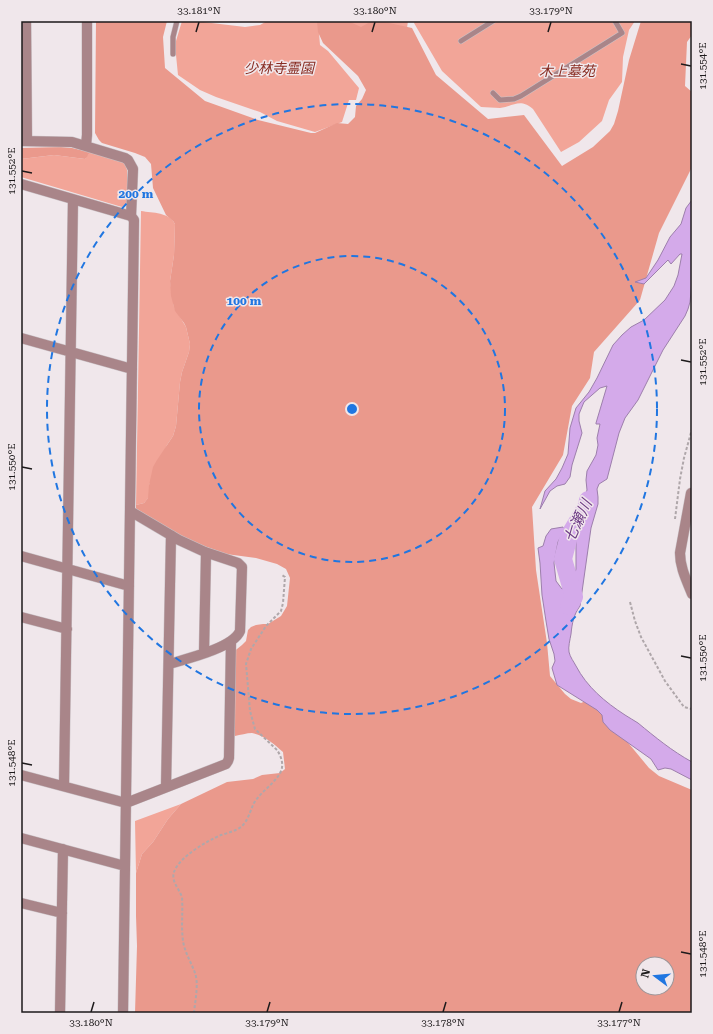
<svg xmlns="http://www.w3.org/2000/svg" width="713" height="1034" font-family="'Roboto Serif','Noto Sans JP',serif">
<rect width="100%" height="100%" fill="#f0e7eb"/>
<path fill="#f2a598" d="M182 21H195L245 27 260 25 267 21H318L320 45 328 51 359 88 356 100H349L342 122 315 132 277 121 260 112 216 97 200 90 178 75 176 55V41Z
M340 21H408L407 28 352 35Z
M415 21H635L629 30 623 57 622 82 609 100 602 121 579 142 561 152 533 109C520 98 514 106 500 108 494 108 487 107 481 107L442 71 414 23Z
M90 152 123 162 126 166 127 170V203L122 207 21 177V159L54 155 85 159Z
M141 211C153 213 169 212 175 224L174 255 170 281 174 307 186 327 190 344 189 352 182 372 180 382 176 426 173 436 167 445 149 485V497L144 503 136 505Z
M181 804 168 819 153 842 142 854 136 873 135 821Z"/>
<path fill="#ea998c" fill-rule="evenodd" d="M96 21H167L163 37 165 68 205 101 258 120 311 133H315L337 123 348 124 355 117 356 106 362 99 366 90 358 76 323 43 318 32 317 21H348L361 27 370 22 380 21 412 28 436 75 488 119 524 115 562 166 593 147 610 131 614 124 618 111 629 60 641 21H691L692 23V35L687 42 685 86 692 92V167L659 233 640 300 594 352 590 378 572 406 563 455 532 507 536 570 547 643 550 676 565 694 571 699 581 703 586 701 596 704 649 768 659 776 692 790V1013H135L137 946 136 916V873L142 854 153 842 168 819 181 804 227 782 253 779 262 775 280 773 285 769 283 752C274 744 264 735 252 733 247 733 240 735 235 736L231 729 232 653 242 645 246 641 248 630 251 627 256 625 263 624H268L281 616 287 606 290 578 286 569 277 564 256 558 226 554 201 545 163 527 136 509V505L144 503 148 498 149 485 153 467 157 460 173 436 176 426 180 382 182 372 189 352 190 344 186 327 184 323 175 311 171 296 170 281 174 255 175 224 173 221 166 215 153 188 151 164 145 157 135 153 102 143 99 140 95 133ZM643 964H667V988H643Z
M61 147 72 148 90 152 87 157 85 159 54 155 21 159V148Z"/>
<path fill="#d4aaea" stroke="#9d7fac" d="M692 200V281L690 302 688 309 685 316 663 350 638 400 625 418 619 433 607 479 599 484 597 489 598 497V504L591 528 580 606C574 614 572 623 571 634 570 640 568 647 569 652 570 657 574 662 576 666 587 687 605 702 625 715 629 718 634 720 638 723 655 737 672 751 692 762V780L671 769 665 768 658 770 651 759 610 730 603 722 602 715 597 710 557 685 552 668 555 661 554 654 549 639 546 621 542 595 540 563 538 548 543 546 546 536 551 529 563 527 565 532 560 538 558 542 554 563 556 581 562 589 572 584 576 569V532L579 513 587 490 586 480 587 471 596 455 598 445 597 438 600 424H596V423L607 386 600 388 584 402 579 414V421L582 433 572 465 570 477 565 484 557 486 550 491 540 509 545 491 556 479 562 468 568 454 570 428 576 408 589 392 597 378 613 345 622 335 631 327 644 320 665 300 674 286 678 275 682 254H680L671 264 668 260 644 284 635 282 646 278 658 260 670 237 681 224 686 208Z"/>
<g fill="none" stroke-linecap="round" stroke-linejoin="round">
<path stroke="#d4aaea" stroke-width="18" d="M569 606 574 597 563 559 569 536 587 506 588 500"/>
<g stroke="#cac2c6" stroke-width="6">
<path id="lane" d="M461 41 493 21
M173 54V37L177 21
M493 93 500 100 514 99 521 96 622 33 615 21"/>
</g>
<g stroke="#cac2c6" stroke-width="11">
<path id="street" d="M26 21 27 141
M21 141 72 142 125 158 128 160 133 169 131 216
M86 145 87 135V21
M21 184 131 216 134 220 123 1013
M21 338 132 369
M691 493 680 553C680 568 687 581 692 594
M130 511 179 540 205 552 238 563 242 567 240 631C233 648 186 659 169 664
M21 556 129 586
M21 617 67 629
M204 653 206 553
M21 775 126 803 226 764 228 761 229 758 231 641
M64 786 73 199
M166 787 171 535
M21 838 125 866
M21 903 62 913
M60 1013 63 849"/>
</g>
<path stroke="#afa7aa" stroke-width="2" stroke-dasharray="3 2" stroke-linecap="butt" d="M675 519 680 479 684 458 692 429
M630 602 635 621 641 637 665 681 684 707 692 709
M194 1013C195 1001 199 984 195 973 191 962 185 953 183 941 181 926 183 912 182 897 179 889 171 881 174 872 179 857 207 841 221 835 228 833 235 831 241 827 248 821 250 811 254 803 261 791 276 783 281 771 284 764 281 756 277 750L255 729 250 711 246 664 251 649 266 626 281 611 283 603 285 577 282 575"/>
<use href="#lane" stroke="#a98589" stroke-width="5"/>
<use href="#street" stroke="#a98589" stroke-width="10"/>
</g>
<path fill="none" stroke="#1d1a1b" stroke-width="1.5" d="M196 32 199 22M372 32 375 22M548 32 551 22M681 64 691 66M22 171 32 173M681 360 691 362M22 467 32 469M681 656 691 658M22 763 32 765M681 952 691 954M91 1012 94 1002M267 1012 270 1002M443 1012 446 1002M619 1012 622 1002"/>
<g fill="none" stroke="#2076e1" stroke-width="2" stroke-dasharray="7 5">
<circle cx="352" cy="409" r="153"/>
<circle cx="352" cy="409" r="305"/>
</g>
<g text-anchor="middle" dominant-baseline="central" stroke-width="3" stroke-linejoin="round" paint-order="stroke">
<g font-size="14" font-style="italic" fill="#882b21" stroke="#f0e7eb">
<text x="279" y="68">少林寺霊園</text>
<text x="567" y="71">木上墓苑</text>
</g>
<g font-size="15" font-style="italic" fill="#6d3a85" stroke="#f0e7eb">
<text transform="translate(578 521) rotate(-65)">七瀬川</text>
</g>
</g>
<circle cx="352" cy="409" r="6" fill="#2076e1" stroke="#f0e7eb" stroke-width="2"/>
<g font-size="12" text-anchor="middle" font-weight="bold" fill="#2076e1" stroke="#f0e7eb" stroke-width="3" stroke-linejoin="round" paint-order="stroke">
<text x="136" y="198">200 m</text>
<text x="244" y="305">100 m</text>
</g>
<rect width="713" height="1034" fill="none" stroke="#f0e7eb" stroke-width="44"/>
<g transform="translate(655 976) rotate(286)"><circle r="19" fill="#f0e7eb" stroke="#9c9598"/>
<path d="M0-3L7 15L0 10L-7 15Z" fill="#2076e1"/>
<text y="-6" font-size="11" font-weight="bold" text-anchor="middle" fill="#1d1a1b">N</text>
</g>
<rect x="22" y="22" width="669" height="990" fill="none" stroke="#1d1a1b" stroke-width="1.5"/>
<g font-size="10" text-anchor="middle" fill="#1d1a1b">
<text x="199" y="14">33.181°N</text>
<text x="375" y="14">33.180°N</text>
<text x="551" y="14">33.179°N</text>
<text transform="translate(702 66) rotate(-90)" y="4">131.554°E</text>
<text transform="translate(11 171) rotate(-90)" y="4">131.552°E</text>
<text transform="translate(702 362) rotate(-90)" y="4">131.552°E</text>
<text transform="translate(11 467) rotate(-90)" y="4">131.550°E</text>
<text transform="translate(702 658) rotate(-90)" y="4">131.550°E</text>
<text transform="translate(11 763) rotate(-90)" y="4">131.548°E</text>
<text transform="translate(702 954) rotate(-90)" y="4">131.548°E</text>
<text x="91" y="1026">33.180°N</text>
<text x="267" y="1026">33.179°N</text>
<text x="443" y="1026">33.178°N</text>
<text x="619" y="1026">33.177°N</text>
</g>
</svg>
